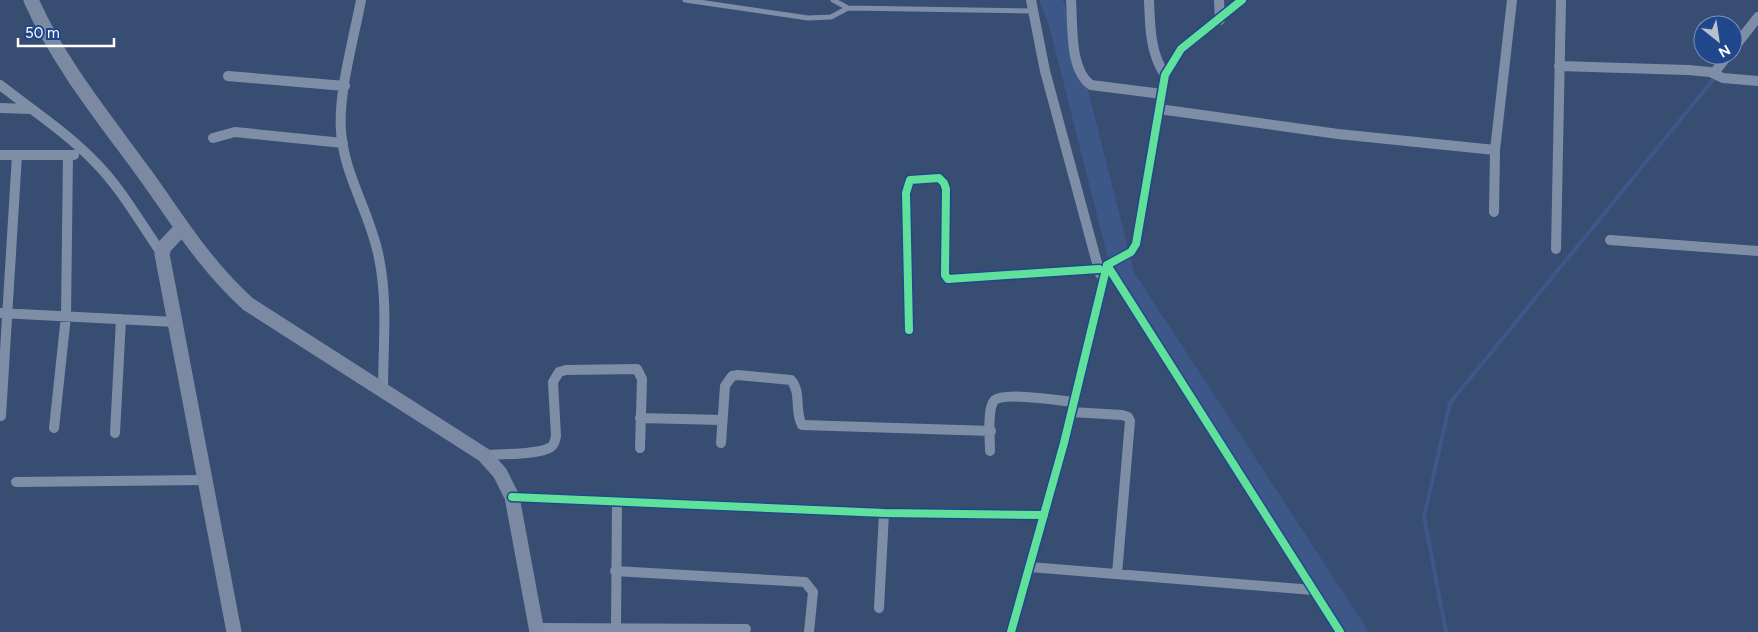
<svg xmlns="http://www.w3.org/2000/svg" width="1758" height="632" font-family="Figtree,sans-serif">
<rect width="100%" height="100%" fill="#384d72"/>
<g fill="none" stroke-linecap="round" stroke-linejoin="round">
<path stroke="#3d5789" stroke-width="4" d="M1446 632 1424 517 1450 403 1716 76"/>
<path stroke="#3d5789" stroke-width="22" d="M1051 0 1060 24 1124 277 1356 632"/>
<path stroke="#7f8ea7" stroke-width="5" d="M685 0 808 18 831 17 848 8
M833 0 848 8 1033 11"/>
<path stroke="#7f8ea7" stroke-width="10" d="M361 0C354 38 338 93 341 131 344 176 371 214 379 258 388 301 383 347 383 391
M1031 0 1045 71 1100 274
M1071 0C1073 26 1069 69 1091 85L1162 94
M1149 0C1150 26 1150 53 1165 75
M1219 0 1220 20
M1733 49 1758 17
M1559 66 1688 70 1710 72 1723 78 1758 81
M1714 73 1728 55
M228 76 345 86
M0 85C32 110 67 133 95 162 121 188 141 224 162 254
M0 108 30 109
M1159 109 1338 134 1495 150
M213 138 235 132 343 143
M0 155H74
M1494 212 1495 150 1512 0
M1610 240 1758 251
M1556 249 1561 0
M1107 265 1340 632
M0 313 175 322
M909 330 906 193 910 180 939 178 944 183 946 189 945 275 948 279 1099 269
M1071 412 1122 415 1128 417 1130 421 1117 574
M1 416 17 155
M640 418 722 420
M54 428 66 316 68 155
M115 433 121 319
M721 443 725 386 732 376 738 375 791 380C802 393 794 411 802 425L991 431
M990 451C990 440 987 409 994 401 1002 391 1060 401 1074 402
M484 455C499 454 540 455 551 447 555 444 555 440 556 436L553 382 559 372 566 370 637 369 642 379 640 448
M16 482 204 480
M512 497 884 513 1044 515
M1030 567 1313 590
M615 571 805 582 813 592 809 632
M879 608 884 513
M536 628 746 629
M616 629 617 502
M1011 632 1064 443 1107 265 1131 252 1136 244 1165 75 1181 49 1242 0"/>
<path stroke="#7b89a3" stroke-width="15" d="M31 0C59 63 103 117 144 173 178 220 203 263 248 304L484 455 500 473 512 497 537 632
M181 229 164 247 162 254 234 632"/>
<g stroke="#20468b" stroke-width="11">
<path id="cycleway" d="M1107 265 1340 632
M909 330 906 193 910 180 939 178 944 183 946 189 945 275 948 279 1099 269
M512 497 884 513 1044 515
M1011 632 1064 443 1107 265 1131 252 1136 244 1165 75 1181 49 1242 0"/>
</g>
<use href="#cycleway" stroke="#60e19b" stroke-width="8"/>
</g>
<g transform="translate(1718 40) rotate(150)"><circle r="24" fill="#20468b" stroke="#7990b9"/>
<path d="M0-4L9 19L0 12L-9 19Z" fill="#b9c1ce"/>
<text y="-8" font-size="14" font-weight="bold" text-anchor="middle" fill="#ffffff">N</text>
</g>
<path d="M18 38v8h96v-8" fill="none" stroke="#ffffff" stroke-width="2.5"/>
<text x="25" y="38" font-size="15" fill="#ffffff" stroke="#20468b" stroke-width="4" paint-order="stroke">50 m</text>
</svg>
